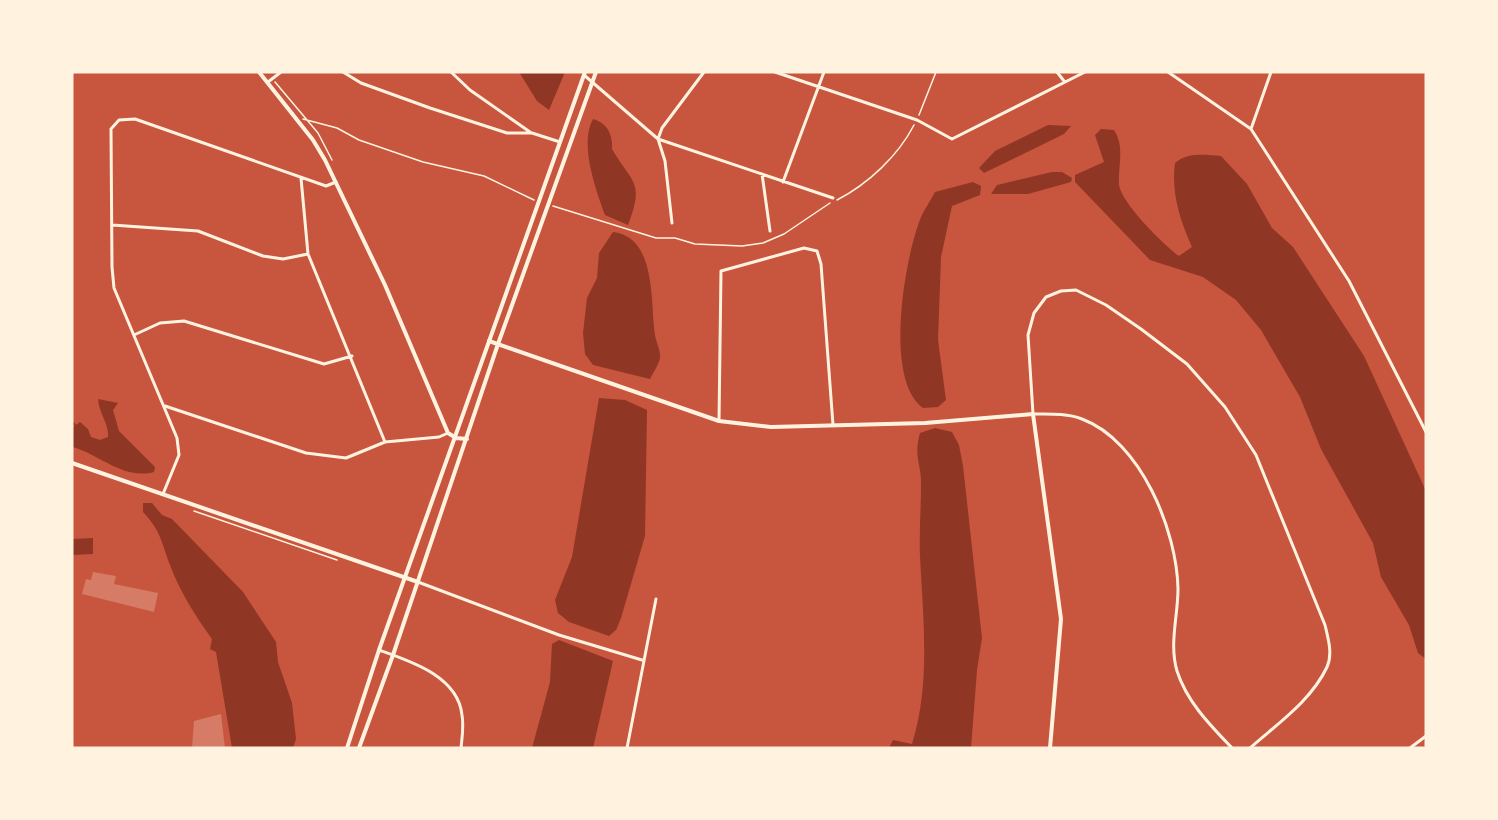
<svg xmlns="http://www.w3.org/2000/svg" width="1498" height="820" font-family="Roboto,sans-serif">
<rect width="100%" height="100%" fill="#c8553d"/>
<path fill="#8f3625" d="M519 72H565L549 110 537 101Z
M593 119C608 123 613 136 612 149 632 184 645 180 628 225L605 215C596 190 579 144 593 119Z
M1048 125 1071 126 1064 134 984 173 979 168 995 151Z
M1101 129 1114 130C1125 147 1118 165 1119 184 1120 202 1164 245 1179 256L1192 247C1180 220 1171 193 1175 163 1188 152 1205 155 1221 156L1247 184 1272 228 1293 247 1364 356 1426 491V659L1418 653 1409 625 1381 577 1373 543 1321 449 1300 397 1261 330 1236 300 1203 277 1150 260 1075 182V175L1104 162 1095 135Z
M1052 172H1062L1072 178 1071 182 1028 194H991L997 185Z
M973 182 981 186 980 195 952 206 941 257 938 340 946 400 938 407 923 408C883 379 905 257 921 217 925 208 931 200 935 192Z
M613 232C657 237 650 303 655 335 656 342 661 351 660 358 659 364 653 373 650 379L593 365 585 354 583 333 587 298 597 278 599 253Z
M599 398 625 400 647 410 645 536 621 618 616 630 609 636 569 622 558 613 555 600 572 557Z
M98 399 118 403 113 410 119 431 155 467 154 472C124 480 100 455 73 447L72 428 80 422 88 429 91 437 100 440 108 437C109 423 99 414 98 399Z
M935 428 952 432 959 445 963 466 982 638 977 670 971 748H889L893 740 912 744C931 683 923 619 920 556 919 533 921 509 921 486 922 464 913 458 920 433Z
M143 503H152L162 515 172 519 243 592 276 642 278 662 292 703 296 739 293 748H232L216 652 210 649 212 639C196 617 179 590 170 565 161 541 161 531 143 512Z
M93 538V554L72 555V539Z
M559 640 613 661 593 748H532L550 682 552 644Z"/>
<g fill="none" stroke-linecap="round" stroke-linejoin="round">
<path stroke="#8f3625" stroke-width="2" d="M72 422 75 425"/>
</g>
<path fill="#d67c66" d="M93 572 116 576 114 584 158 593 154 612 82 594 86 579 91 580Z
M221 714 225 748H192L194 721Z"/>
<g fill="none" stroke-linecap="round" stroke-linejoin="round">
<path stroke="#fff3e0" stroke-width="1.5" d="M275 82 318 133 332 160
M919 115 936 72
M303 119 337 128 359 140 423 162 484 176 534 200
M837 200C868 184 898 156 914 125
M553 206 656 238H675L695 244 742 246 763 243 784 234 830 203
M194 511 337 560"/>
<path stroke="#fff3e0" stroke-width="3" d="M343 72 361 83 430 108 507 133H532L560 142
M451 72 470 90 530 132
M775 72 917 120 952 139 1085 72
M1057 72 1064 81
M1168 72 1251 129 1349 281 1426 432
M584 75 658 139 833 198
M268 82 281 72
M1251 129 1271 72
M762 174 770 231
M301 178 308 254 385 442
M783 182 824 72
M672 223 665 161 658 139 662 128 704 72
M112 225 198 231 263 256 283 259 308 254
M134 335 160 323 184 321 324 364 352 356
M165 406 306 453 346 458 385 442 439 437 448 433
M719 421 721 271 804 248 817 251 821 264 833 425
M163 494 179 455 177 438 114 288 112 267 111 129 119 120 135 119 326 186 336 182
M418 582 559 635 642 660
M379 650C410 661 458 676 462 715 464 726 462 738 461 748
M627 748 656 599
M1232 748C1210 725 1187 702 1177 671 1169 644 1178 616 1178 589 1177 531 1141 441 1082 419 1067 413 1049 414 1033 414L1028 335 1034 313 1046 297 1061 291 1076 290 1106 305 1141 329 1187 364 1225 407 1256 455 1325 625C1328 638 1333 654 1327 667 1311 701 1277 724 1250 748
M1410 748 1426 736"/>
<path stroke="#fff3e0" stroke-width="4" d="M489 341 719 421 771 427 925 423 1033 414 1061 619 1050 748
M72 463 418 582"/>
<path stroke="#fff3e0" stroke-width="4" d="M259 72 313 140 325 160 385 285 448 433 456 438 467 439
M347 748 379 650 585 72
M359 748 393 655 498 344 596 72"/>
</g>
<rect width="1498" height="820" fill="none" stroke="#fff3e0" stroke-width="147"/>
</svg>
